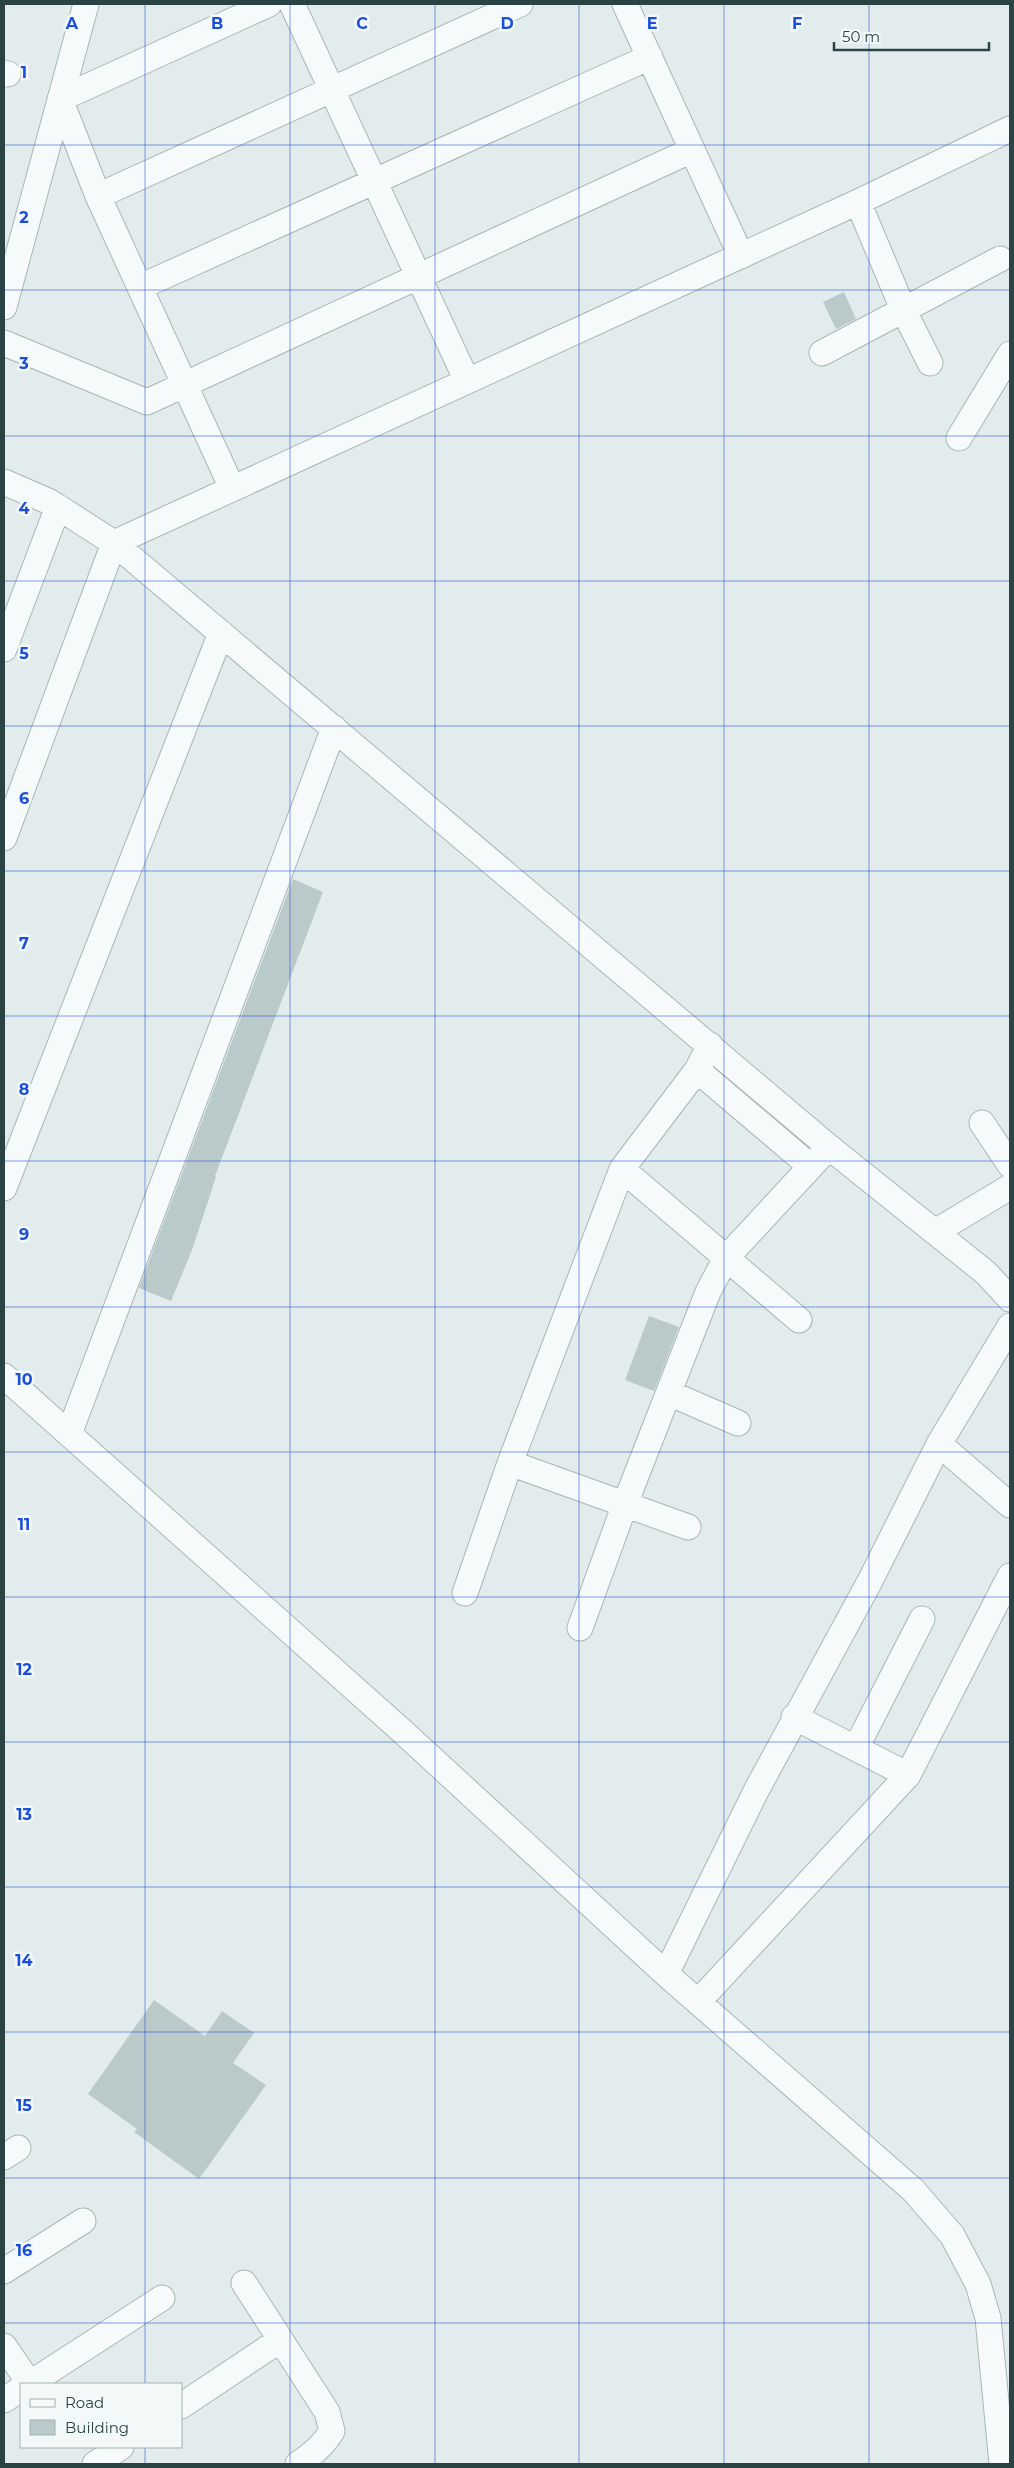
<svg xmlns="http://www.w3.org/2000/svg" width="1014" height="2468" font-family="Montserrat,sans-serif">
<rect width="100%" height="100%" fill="#e3ecec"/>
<path fill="#bac9ca" d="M844 292 856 319 836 329 823 302Z
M293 879 323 892 215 1176 216 1177 192 1250 171 1301 139 1288Z
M649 1316 679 1327 654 1391 625 1380Z
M154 2000 205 2036 222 2011 254 2033 233 2063 266 2085 199 2179 134 2132 137 2129 88 2094Z"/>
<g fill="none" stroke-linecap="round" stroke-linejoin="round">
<g stroke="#a8b6b7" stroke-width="27">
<path id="minor" d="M292 4 467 381
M625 4 741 256
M4 73 8 74
M98 196 520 4
M858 202 903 309 930 363
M140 287 650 57
M4 307 86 4
M4 343 147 402 692 150
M822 353 1000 259
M959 438 1010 354
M4 482 50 502 114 543 829 1147 986 1273 1010 1299
M232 488 98 196 60 99 269 4
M4 649 58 507
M4 838 114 543 858 202 1010 129
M697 1070 810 1166
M982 1123 1010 1165
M622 1169 799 1320
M4 1188 221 633
M935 1232 1010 1187
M4 1376 402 1731 666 1974 913 2190 952 2235 978 2284 988 2318 1002 2464
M669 1393 738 1423
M69 1434 334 728
M939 1444 1010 1505
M510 1463 688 1527
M465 1593 510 1463 622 1169 697 1070 710 1045
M580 1628 625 1504 708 1292 726 1258 829 1147
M794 1717 908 1775
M856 1748 922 1619
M666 1974 756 1791 870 1581 939 1444 1010 1326
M698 2002 908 1775 1010 1576
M4 2157 18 2148
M4 2271 83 2221
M244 2283 327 2412 332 2431C323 2446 312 2455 298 2464
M4 2346 30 2384
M29 2384 162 2298
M4 2400 21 2389
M181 2406 280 2340
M95 2464 121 2447"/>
</g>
<use href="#minor" stroke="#f6fafa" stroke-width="25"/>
</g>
<path fill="none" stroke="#1d4ed8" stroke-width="1" stroke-opacity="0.55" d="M145 4V2384M290 4V2464M435 4V2464M579 4V2464M724 4V2464M869 4V2464M4 145H1010M4 290H1010M4 436H1010M4 581H1010M4 726H1010M4 871H1010M4 1016H1010M4 1161H1010M4 1307H1010M4 1452H1010M4 1597H1010M4 1742H1010M4 1887H1010M4 2032H1010M4 2178H1010M4 2323H1010M145 2447V2464"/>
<g font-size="16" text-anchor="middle" font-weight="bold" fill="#1d4ed8" stroke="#f3f9f9" stroke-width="5" stroke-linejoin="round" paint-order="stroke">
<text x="72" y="29">A</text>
<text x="217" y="29">B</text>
<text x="362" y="29">C</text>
<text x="507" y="29">D</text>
<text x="652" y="29">E</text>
<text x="797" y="29">F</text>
<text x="24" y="78">1</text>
<text x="24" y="223">2</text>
<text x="24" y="369">3</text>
<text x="24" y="514">4</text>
<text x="24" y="659">5</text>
<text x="24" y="804">6</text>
<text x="24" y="949">7</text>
<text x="24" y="1095">8</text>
<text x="24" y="1240">9</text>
<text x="24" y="1385">10</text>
<text x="24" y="1530">11</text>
<text x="24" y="1675">12</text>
<text x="24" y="1820">13</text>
<text x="24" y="1966">14</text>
<text x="24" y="2111">15</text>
<text x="24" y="2256">16</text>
</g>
<rect width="1014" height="2468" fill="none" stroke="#2a4445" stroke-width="10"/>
<rect x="20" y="2383" width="162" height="65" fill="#f3f9f9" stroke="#a3b1b1"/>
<rect x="30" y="2399" width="25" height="8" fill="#f6fafa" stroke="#a3b1b1"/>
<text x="65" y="2408" font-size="15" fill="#2a4445">Road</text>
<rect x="30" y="2420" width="25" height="15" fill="#bac9ca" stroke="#a3b1b1"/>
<text x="65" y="2433" font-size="15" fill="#2a4445">Building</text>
<path d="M834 42v8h155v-8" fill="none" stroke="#2a4445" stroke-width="2.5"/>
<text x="842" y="42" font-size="15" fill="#2a4445" stroke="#f3f9f9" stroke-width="4" paint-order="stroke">50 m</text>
</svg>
